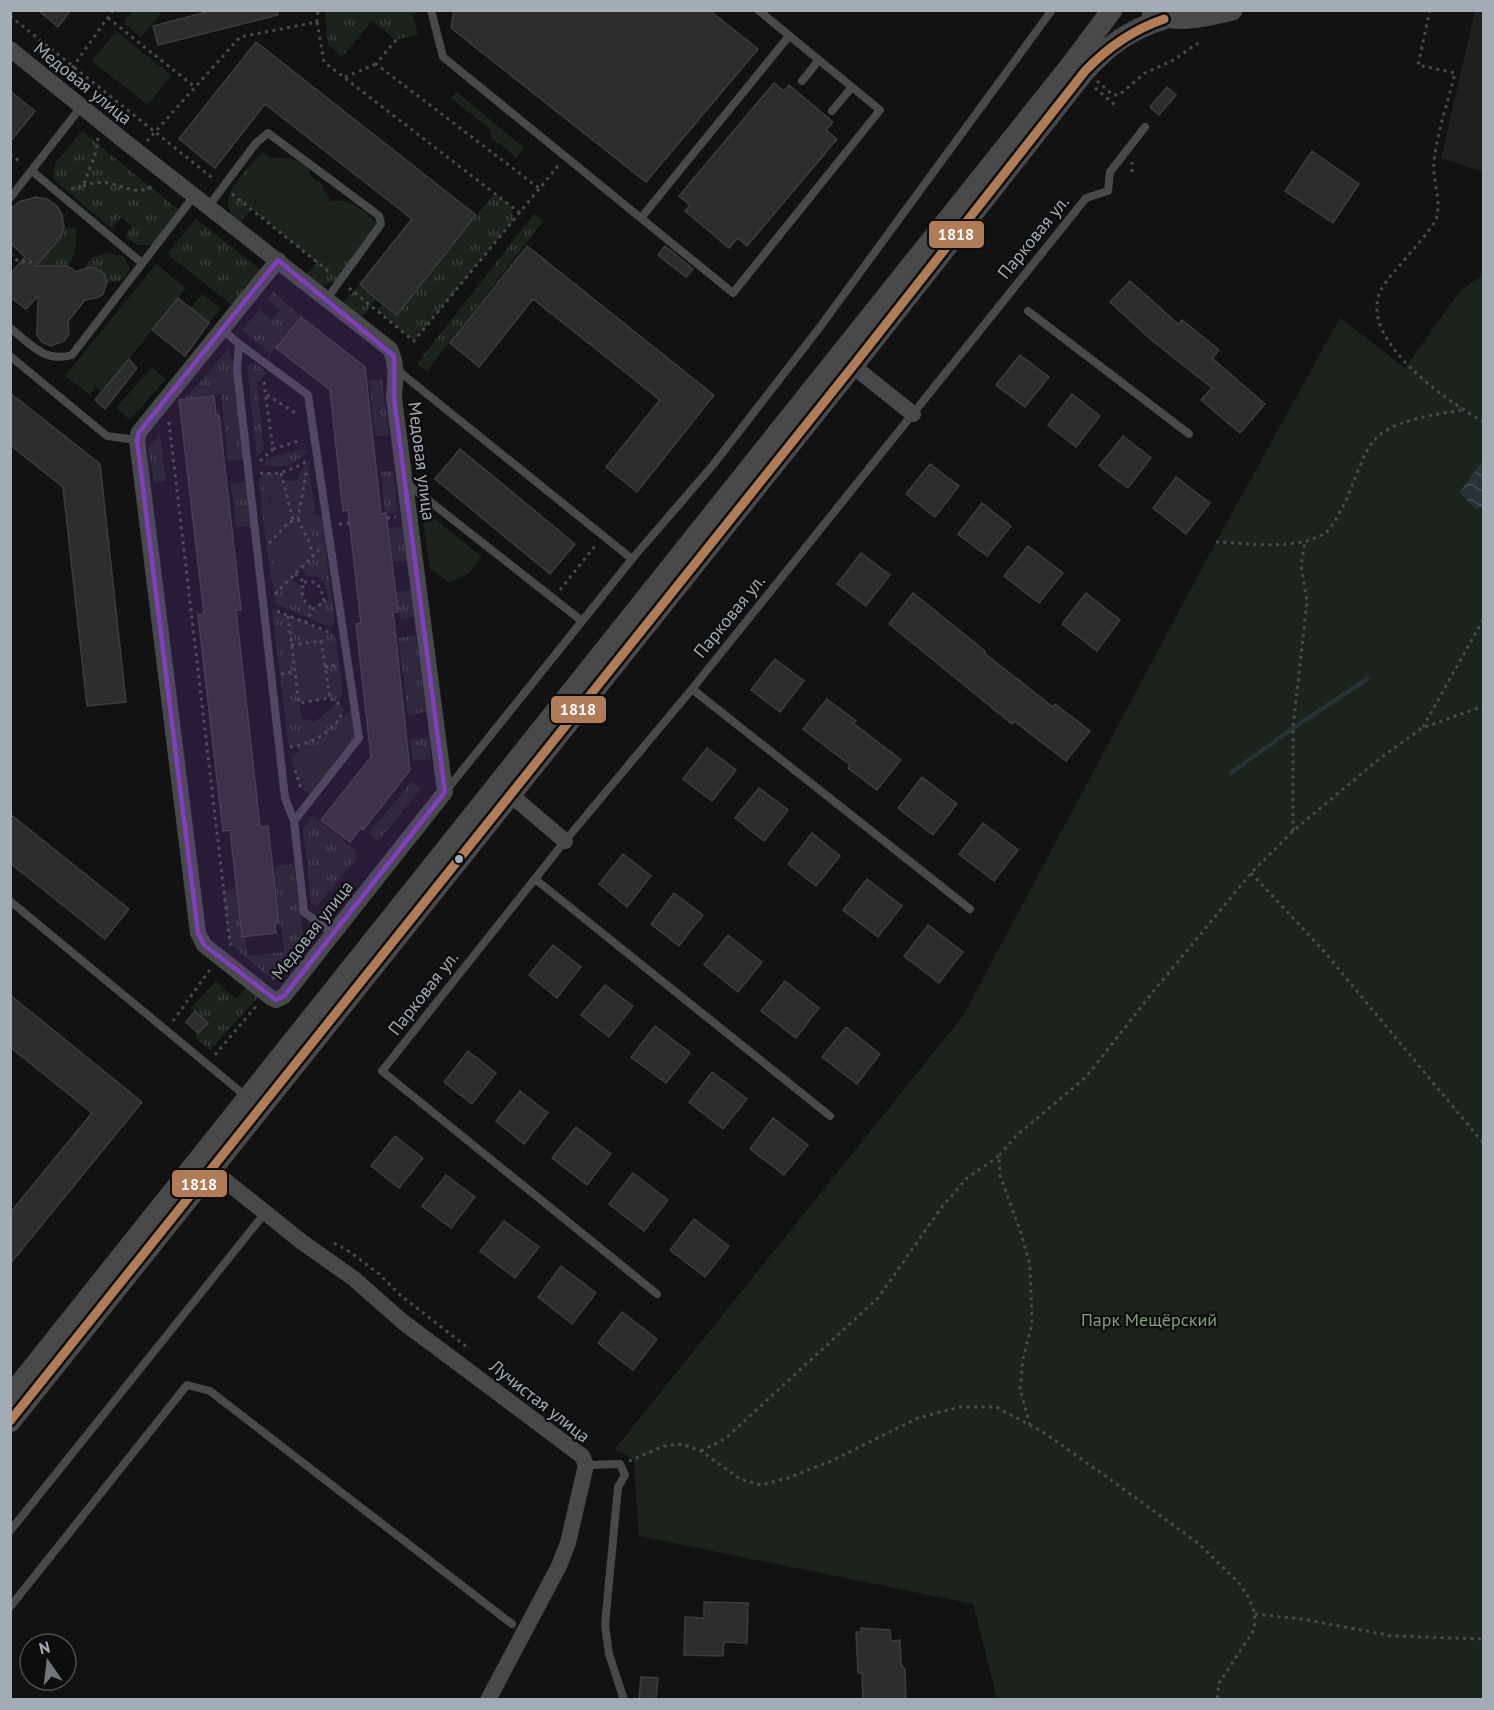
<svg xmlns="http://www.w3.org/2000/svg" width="1494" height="1710" font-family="'PT Sans',sans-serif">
<defs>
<pattern id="grass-tufts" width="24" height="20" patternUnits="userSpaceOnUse" patternTransform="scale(1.5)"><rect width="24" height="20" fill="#1c231d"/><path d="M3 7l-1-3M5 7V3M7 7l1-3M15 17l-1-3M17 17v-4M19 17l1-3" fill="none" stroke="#3a403b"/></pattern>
<pattern id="water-waves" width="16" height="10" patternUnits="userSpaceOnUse" patternTransform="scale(1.5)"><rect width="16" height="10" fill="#283236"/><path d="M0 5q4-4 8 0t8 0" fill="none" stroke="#444d51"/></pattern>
</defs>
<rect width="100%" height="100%" fill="#121213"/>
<path fill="#1f1f21" d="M1475 11H1483V172L1441 158Z"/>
<path fill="url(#grass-tufts)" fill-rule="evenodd" d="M325 11V10L424 11 412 14 418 34 396 40 372 21 342 57 328 45Z
M457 92 524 148 516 157 492 138 490 129 451 98Z
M82 131 181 212 156 245H137L125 237 132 226 121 217 112 229 53 179 55 163Z
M254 161 260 165 261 170 254 179 245 181 255 198 256 204 236 228C219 194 233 187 254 161Z
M495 193 511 206 514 220 414 341 377 310 383 303 398 314Z
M272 211 284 218 298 229 374 226V220L380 226 340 280 313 289 301 280 317 262 259 215Z
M534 214 543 221 427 371 417 364Z
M196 219 261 270 232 305 167 254Z
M64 227 77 229 74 255 68 266H39L38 254C52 249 60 242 64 227Z
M106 253 123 256 130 268C125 280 120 283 107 282 105 271 96 265 85 268L90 258Z
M360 284 376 299 357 324 337 309Z
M273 292 300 316 270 354 242 330 259 310 271 320 280 310 267 299Z
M228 349 237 370 247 459 228 461 221 395 185 399Z
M256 364 267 373 257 383 264 449 257 457 247 365Z
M382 379 389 435 375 436 369 381Z
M160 434 166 481 154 483 148 448Z
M301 449 307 452C292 465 282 469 262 465L267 459Z
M393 471 398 512 385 514 381 472Z
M263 473 269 487V500L271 506 266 521 276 554 273 568 303 587C301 598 305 603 313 609L324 601 329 600 325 585 318 577 307 576 301 568 313 557 309 542 314 525 327 520 330 540 325 545 335 624 330 627 276 604 266 546 259 480Z
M249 481 254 525 236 527 231 484Z
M404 526 408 560 393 562 389 528Z
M411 590 415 617 400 619 396 592Z
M272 609 335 635 343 692 338 703 343 707 341 718 344 738 298 751 296 746 289 748ZM321 641 330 698 337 703 315 722 302 718 299 703Z
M416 635 426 712 408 715 398 638Z
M429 737 431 759 413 761 410 739Z
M412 781 421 789 378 841 369 833Z
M313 815 355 850 357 858 316 907 311 902 303 830Z
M293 863 304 938 273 980 230 944 223 890 240 888 248 956 284 952 274 867Z
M216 981 236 999 248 986 259 996 210 1050 195 1037 207 1023 191 1008Z"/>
<path fill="#1c231d" d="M134 10 156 11 161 14 141 37 123 22Z
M116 31 171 75 148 105 92 61Z
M263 152C271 163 284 155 296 160 301 162 305 167 309 169 310 177 313 179 320 182L331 201C350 198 360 208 374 220 375 228 369 234 365 241 342 273 311 263 298 229 289 229 286 226 284 218L271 212 259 215 252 209 256 204 255 198 249 196 244 181 254 179 261 170 260 165 254 161Z
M156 264 186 288 116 375 126 383 112 400 96 387 90 395 65 376Z
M1483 274V1699H997L973 1604 639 1536 634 1459 615 1449 963 1016 1216 542 1340 318 1405 368 1460 291Z
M202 294 221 309 209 323 201 316 178 324Z
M152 367 166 379 130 420 116 408Z
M308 460 315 513 327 520 314 525 309 542 313 557 290 579 273 568 276 554 266 546C271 535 268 534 267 523 266 518 268 514 270 509 272 499 267 483 263 473H281L283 480 296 481Z
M430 515 482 557 469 573 449 583 430 568 423 523Z
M321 641 330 698 299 703 291 645Z
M355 708 359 738 313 797 300 786 291 757 298 751 344 738 341 718Z"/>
<path fill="url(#water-waves)" d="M1483 460V507L1475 509 1460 492Z"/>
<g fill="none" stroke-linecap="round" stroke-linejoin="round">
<path stroke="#283236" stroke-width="4.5" d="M1231 773 1293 728 1367 679"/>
</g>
<path fill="#2d2d2e" stroke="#3b3d3f" stroke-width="1.5" d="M38 10H71L58 27Z
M214 10H277L278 15 158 45 153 26Z
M454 10H709L758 49 646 182 451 28Z
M256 42 476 215 397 315 376 299 360 284 412 219 265 104 215 168 179 139Z
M774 83 784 91 789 85 833 122 826 130 837 139 747 246 738 238 729 248 685 211 690 205 679 196Z
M1167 87 1176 95 1159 115 1150 107Z
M10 91 35 111 10 142Z
M1312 151 1359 184 1333 223 1285 191Z
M36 197 47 199 57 206 62 215 64 227 60 238 36 266H68L76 272 89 267 95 268 104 273 107 282 103 294 99 297 85 300 68 321 69 334 64 341 51 346 42 342 37 335 38 296 26 309 10 297V274L25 257 10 242V210L19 202Z
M527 246 714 395 637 492 606 467 660 400 533 299 479 367 450 343Z
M665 246 693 269 686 277 658 255Z
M1130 281 1178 324 1182 320 1219 350 1212 358 1265 404 1240 433 1201 400 1212 388 1149 338 1110 302Z
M178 298 209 323 185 356 152 330Z
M301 317 365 367 381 514 386 513 398 612H393L410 770 363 830 361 828 350 842 321 820 371 757 356 624 361 623 348 510 343 511 330 390 276 348Z
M1020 355 1049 377 1025 407 996 385Z
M129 359 137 368 105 409 95 400Z
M10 393 100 464 126 702 87 706 63 487 10 445Z
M1072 394 1100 416 1076 447 1048 425Z
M214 396 216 415H219L241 610H236L260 827 268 826 279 923 275 924 276 933 242 937 230 830 223 831 198 615 204 614 179 400Z
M1123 436 1151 458 1128 488 1099 466Z
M460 449 575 544 550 574 435 479Z
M930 464 959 486 935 517 906 494Z
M1176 477 1210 503 1186 534 1153 508Z
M982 503 1011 526 987 556 958 534Z
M1028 546 1063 573 1039 603 1004 576Z
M861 553 890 575 866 606 837 584Z
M913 593 985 651 984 653 1053 707 1055 704 1090 731 1066 761 1014 721 1012 724 889 624Z
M1086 593 1120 620 1097 651 1062 624Z
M775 659 804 681 780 712 751 690Z
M827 699 856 721 853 723 901 760 877 790 848 768 850 765 803 729Z
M707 748 736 770 712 801 683 779Z
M922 777 957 804 933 835 898 808Z
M759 788 788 810 764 841 735 818Z
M10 814 129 909 105 939 10 863Z
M983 823 1018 850 994 881 959 854Z
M812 833 840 856 816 886 788 864Z
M623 854 651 876 627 907 599 884Z
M867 879 902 906 878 937 843 910Z
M674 893 703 915 679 946 651 924Z
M928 925 963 952 939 983 904 956Z
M728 935 762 962 738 992 704 965Z
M553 945 581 967 557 998 529 975Z
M785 981 819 1008 796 1038 761 1011Z
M605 985 633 1006 609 1037 581 1015Z
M10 995 142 1102 10 1264V1213L92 1113 10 1047Z
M195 1011 208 1023 198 1033 186 1022Z
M655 1026 690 1053 666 1083 631 1057Z
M846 1027 880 1054 857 1084 822 1057Z
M468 1051 496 1073 472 1104 444 1082Z
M712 1072 747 1099 723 1129 689 1102Z
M520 1091 548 1113 524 1144 496 1121Z
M773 1118 808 1145 784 1175 750 1149Z
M576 1127 611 1154 587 1185 552 1158Z
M395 1136 423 1158 399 1188 371 1166Z
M633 1173 668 1200 644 1231 609 1204Z
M446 1175 475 1197 451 1228 422 1206Z
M694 1219 729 1246 705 1277 670 1250Z
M504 1221 539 1247 515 1278 480 1251Z
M561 1266 596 1293 572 1324 538 1297Z
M622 1312 657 1339 633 1370 598 1343Z
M704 1602 748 1603 747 1643 724 1642 723 1656 684 1655 685 1617 704 1618Z
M861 1628 890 1630 891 1641 900 1640 901 1665 905 1669 906 1699H863L862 1673H858L856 1632H861Z
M641 1677 658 1678 656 1700H639Z"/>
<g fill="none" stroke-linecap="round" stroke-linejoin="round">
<path stroke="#484a4d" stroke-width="3" stroke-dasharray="3 4.5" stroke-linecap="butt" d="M1430 10 1418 65 1455 73C1448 102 1437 132 1434 162 1432 179 1441 197 1437 216 1435 229 1391 272 1382 288 1354 338 1448 402 1484 422
M10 16 215 180
M108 18 195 87
M317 22 324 62 520 213
M396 40 376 64 540 189
M68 74 113 10
M345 77 376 64
M1097 81 1113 95H1119L1145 73 1172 61 1198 43
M1095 88 1116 106
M147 141 240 37 317 22 318 10
M10 154 22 163
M1132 172V162
M83 186C90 184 100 181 108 183 125 186 138 197 155 184
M71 189 83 186 96 152 98 138
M232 194 332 274
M10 254 19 262H32
M349 288 414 341 558 166
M267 395 299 415
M169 422 230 944 231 945
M273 449 302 440
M260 461 273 449 264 384 268 379
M260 473C280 475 290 471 307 461
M281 473 293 520
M387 518 396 517
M298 519 309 542 313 557
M339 524 350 523
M1216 542C1246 543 1299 551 1325 533 1334 526 1342 508 1347 498 1354 483 1363 454 1372 443 1388 420 1435 415 1461 410
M269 543 288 523 298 519 306 473
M295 574 304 582C301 595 302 601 313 609
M304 582H315L321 589 324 601
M560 590 595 546
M275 594 319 550
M277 611 331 633
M288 616 299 703 330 698 342 706
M305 623 313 609 326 601
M291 645 321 641 330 698
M325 667 338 665
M281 674 295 672
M1423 727 1484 618
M290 747C310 744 337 732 343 710
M295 770 300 786 305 790
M1293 831V728L1307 601 1301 566 1305 541
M1251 873 1322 949 1484 1144
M273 979 309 931
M173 1021 211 968
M215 1055 257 1005
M334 1243 350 1252 379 1274 399 1294 468 1348
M1030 1425 1020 1389 1023 1359 1032 1324 1030 1265 1021 1233 1000 1176 999 1156 1016 1136 1086 1077 1152 993 1251 873 1293 831 1379 759 1422 728 1484 706
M701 1451 726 1438 878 1298 941 1208 967 1178 999 1156
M629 1461 664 1446 682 1444 701 1451 740 1479 761 1485 788 1478 831 1461 918 1418 960 1407H996L1043 1432 1104 1475 1198 1543 1239 1583 1249 1598 1255 1614 1254 1630 1219 1683 1217 1700
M1255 1614 1302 1619 1393 1636 1484 1639"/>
<path stroke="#47494b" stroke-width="8" d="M431 10 443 57 733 293 880 110 758 10
M802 81 819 60
M832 111 852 87
M32 171 142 263
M10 198 81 107
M208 207 256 143 268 133 374 212 379 216 381 224 326 300
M641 218 789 36
M1028 311 1189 434
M10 328C31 344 44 363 72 355L194 196
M222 329 239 344 308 395 359 738 294 821 304 912 333 934
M239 344 237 370 285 798 294 821
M10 356 107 436 137 440
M396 369 632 559
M405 482 582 621
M692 689 970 909
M445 792 632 559 713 465 820 327 1052 10
M535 879 830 1116
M10 901 248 1098
M657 1294 382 1071 565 841 692 689 1086 198 1108 191 1110 172 1145 127
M586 1465 620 1464 625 1475 618 1487 605 1625 609 1654 624 1700
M10 1531 265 1213
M10 1607 187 1385 210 1391 512 1624"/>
<path stroke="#47494b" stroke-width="16" d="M10 49 128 144 390 349C398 365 395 381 394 398L445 792 284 996 276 1000 270 997 204 945 198 933 137 440 139 432 278 260
M853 366 913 414
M511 795 565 841
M212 1170 302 1242 353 1278 403 1322 582 1456 586 1465 568 1543 559 1566 488 1700"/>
<path stroke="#47494b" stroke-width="21" d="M1152 13C1175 24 1208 16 1232 10
M10 1396 1070 66 1112 10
M10 1422 853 366 1085 71C1110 44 1129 30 1164 19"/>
<g stroke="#0d0d0e" stroke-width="14">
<path id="bus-1" d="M10 1421 853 366 1085 71C1108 47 1132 30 1164 19"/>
</g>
<use href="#bus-1" stroke="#b07c57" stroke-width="9"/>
</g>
<path fill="#813fbd" fill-opacity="0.2" stroke="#813fbd" stroke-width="4.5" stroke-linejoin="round" d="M278 260 394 356V398L445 792 284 996 276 1000 204 945 198 933 137 440 139 432Z"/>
<circle fill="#a3abb4" stroke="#0d0d0e" stroke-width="2" cx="459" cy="859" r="5"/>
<g text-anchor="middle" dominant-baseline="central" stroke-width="4.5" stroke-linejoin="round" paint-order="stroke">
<g font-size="18" fill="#a3abb4" stroke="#0d0d0e">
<text transform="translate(83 83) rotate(39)">Медовая улица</text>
<text transform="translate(1033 237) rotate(-51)">Парковая ул.</text>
<text transform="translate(422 461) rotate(83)">Медовая улица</text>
<text transform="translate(729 616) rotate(-51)">Парковая ул.</text>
<text transform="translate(312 930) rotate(-52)">Медовая улица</text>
<text transform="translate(423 993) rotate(-52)">Парковая ул.</text>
<text transform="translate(540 1401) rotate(38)">Лучистая улица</text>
</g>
<g font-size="18" fill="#7d9f79" stroke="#0d0d0e">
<text x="1149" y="1319">Парк Мещёрский</text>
</g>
</g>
<g stroke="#0d0d0e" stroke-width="2">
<rect x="928" y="220" width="57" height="29" rx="6" fill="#b07c57"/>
<rect x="550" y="695" width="57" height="29" rx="6" fill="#b07c57"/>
<rect x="171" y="1169" width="57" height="29" rx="6" fill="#b07c57"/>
</g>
<g font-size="16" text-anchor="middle" font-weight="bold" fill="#fff">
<text x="956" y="240">1818</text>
<text x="578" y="715">1818</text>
<text x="199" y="1190">1818</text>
</g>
<rect width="1494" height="1710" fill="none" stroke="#a3abb4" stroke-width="24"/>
<g transform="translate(48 1662) rotate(346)"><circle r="28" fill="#0d0d0e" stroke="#494c50" stroke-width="1.5"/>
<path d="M0-4.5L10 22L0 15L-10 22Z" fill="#70757c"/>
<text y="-9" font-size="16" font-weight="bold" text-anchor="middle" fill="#a3abb4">N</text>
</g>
</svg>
